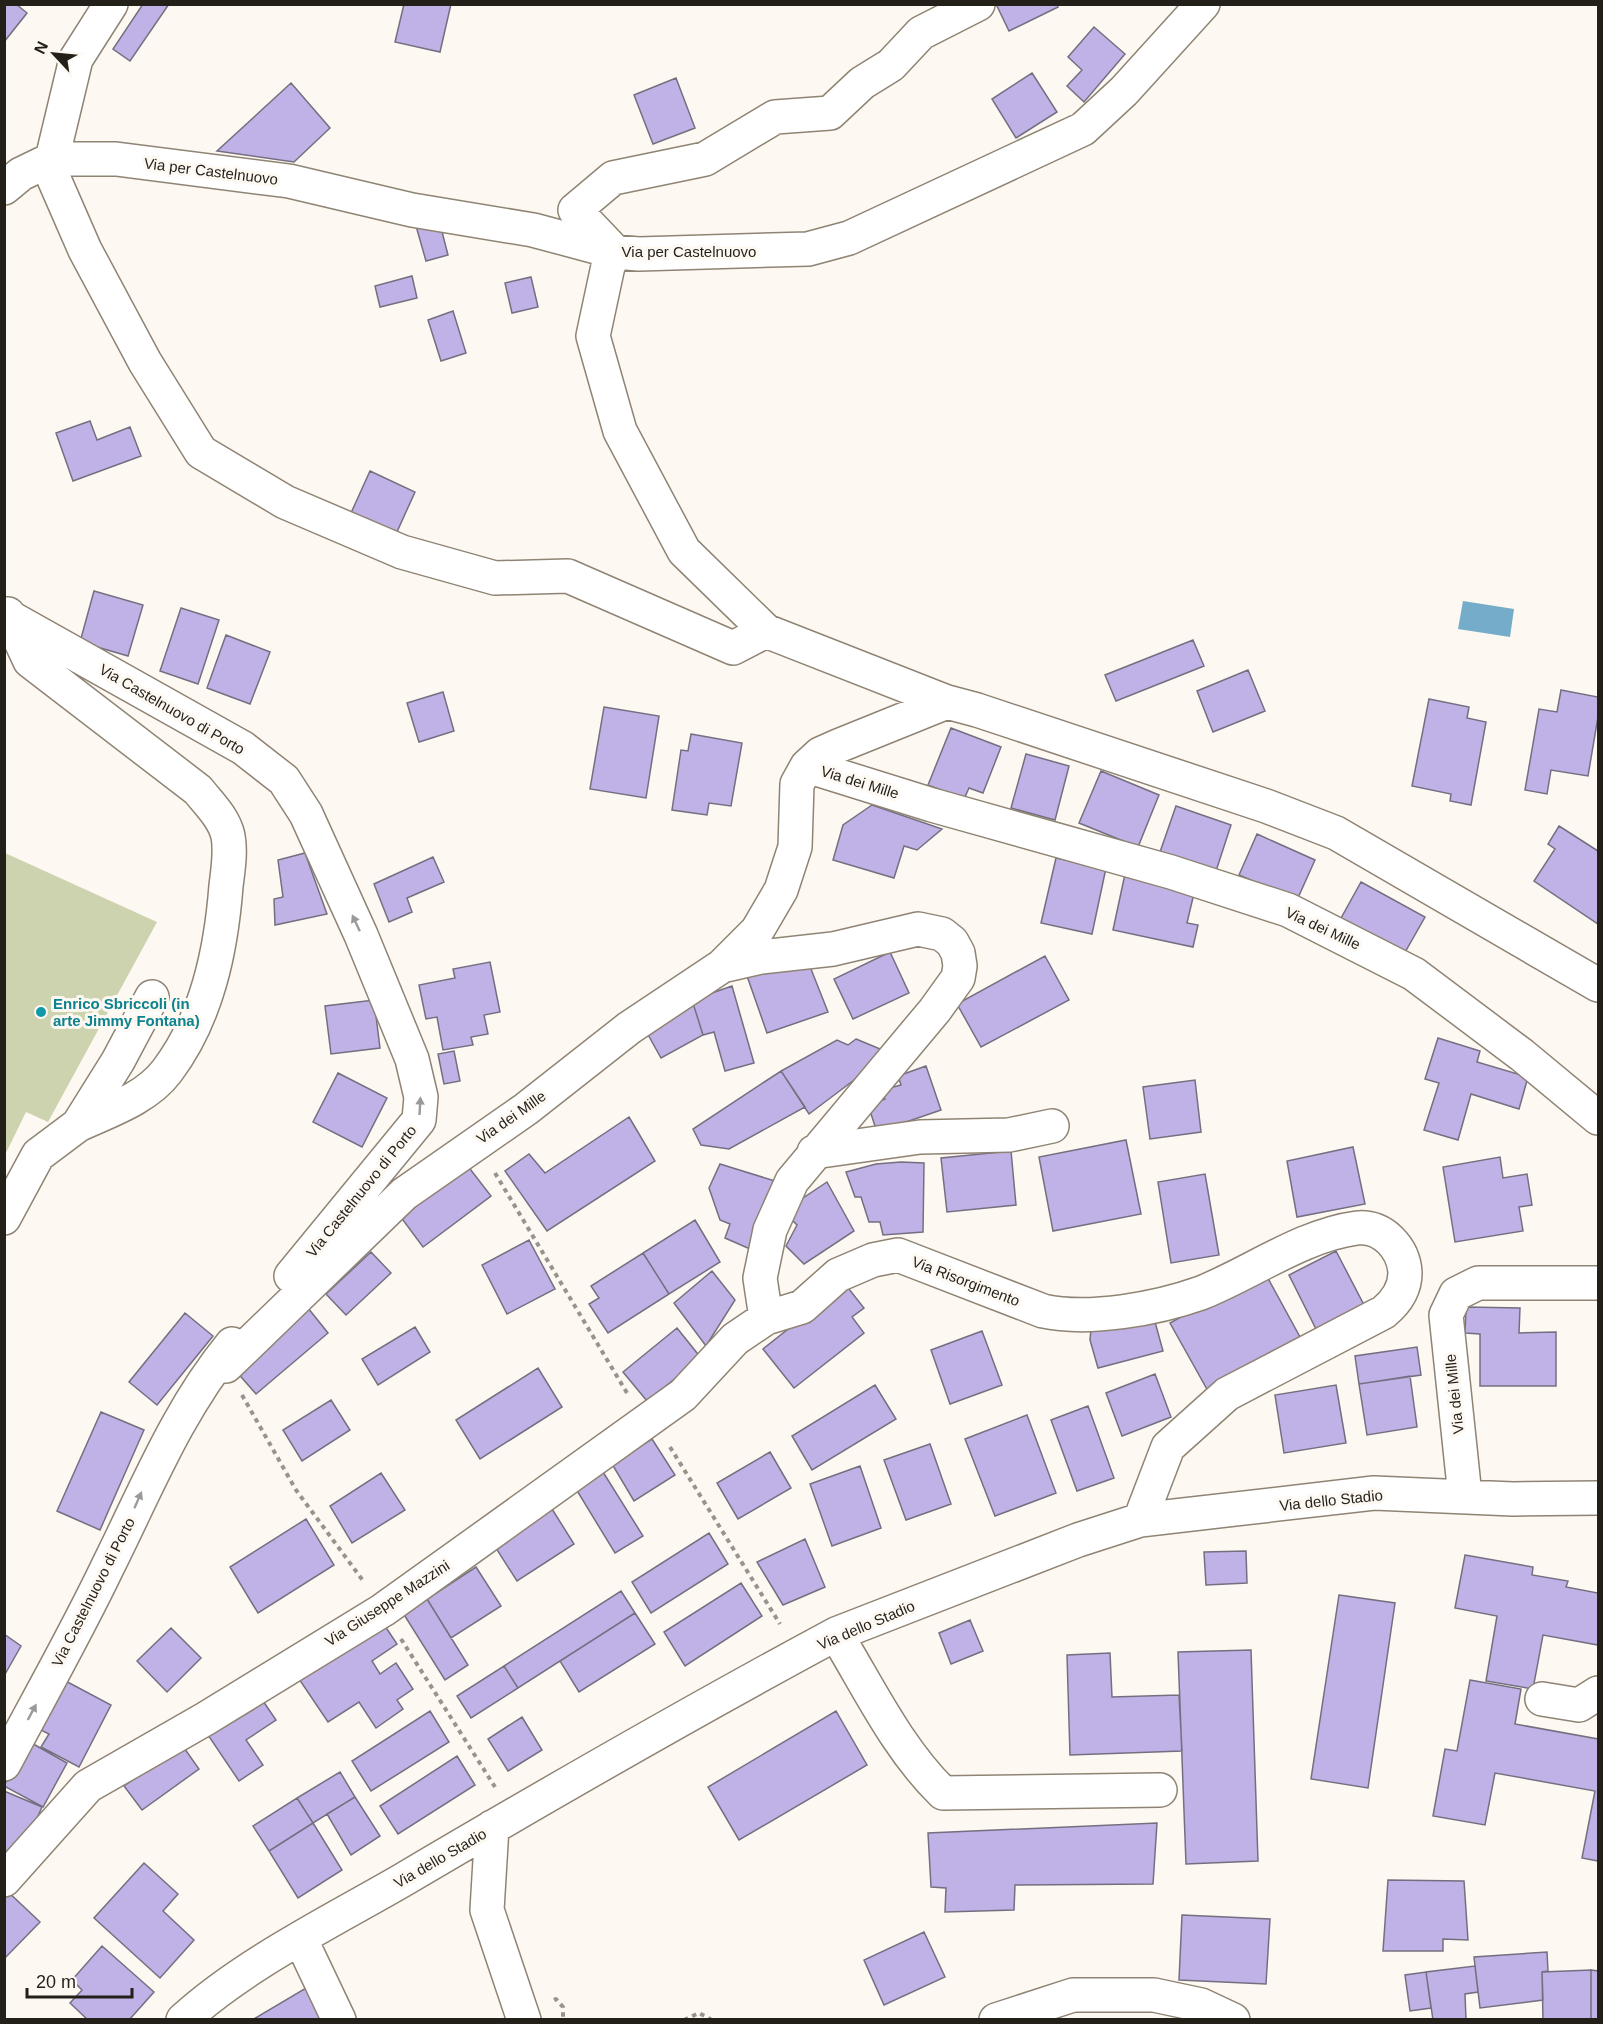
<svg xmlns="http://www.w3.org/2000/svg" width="1603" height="2024" font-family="Arial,sans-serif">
<rect width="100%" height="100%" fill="#fdf8f1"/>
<path fill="#ced3af" d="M5 853 157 922 48 1122 26 1112 5 1155Z"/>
<path fill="#74acca" d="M1463 601 1514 609 1510 637 1458 629Z"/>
<path fill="#c0b2e6" stroke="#746f80" stroke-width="1.5" d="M4 4H16L27 13 4 42Z
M143 4H169L130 61 113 49Z
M404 4H451L440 52 395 42Z
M996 4H1057L1058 7 1009 31Z
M1094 27 1125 54 1084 102 1067 86 1082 70 1068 57Z
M1032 73 1057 112 1016 138 992 99Z
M676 78 695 128 653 144 634 95Z
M291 83 330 128 294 162 217 151Z
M439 220 448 255 426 261 416 226Z
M412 276 417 298 380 307 375 286Z
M531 277 538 307 512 313 505 283Z
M453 311 466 353 441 361 428 320Z
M90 421 97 440 130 427 141 456 73 481 56 433Z
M370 471 415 492 396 534 351 513Z
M94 591 143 605 128 656 80 642Z
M181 608 219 620 198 684 160 671Z
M226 635 270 652 250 704 207 688Z
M1193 640 1204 666 1116 701 1105 675Z
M1248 670 1265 711 1213 732 1197 691Z
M1561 690 1598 697V717L1588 776 1551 770 1547 794 1525 790 1539 709 1557 712Z
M443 692 454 731 419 742 407 703Z
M1429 699 1469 707 1467 718 1486 722 1471 805 1450 801 1451 794 1412 786Z
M604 707 659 716 646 798 590 789Z
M951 728 1001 747 983 793 969 788 964 799 928 785Z
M691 734 742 743 731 806 709 803 707 815 672 810 681 750 688 751Z
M1026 754 1069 766 1055 820 1011 808Z
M1101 771 1159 795 1138 847 1079 823Z
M872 805 942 829 917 850 904 846 894 878 833 860 843 825Z
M1176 806 1231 825 1216 871 1160 852Z
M1559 826 1598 851V924L1534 881 1555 849 1548 844Z
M1257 834 1315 860 1297 900 1239 875Z
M305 853 327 914 275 925 274 899 283 897 278 860Z
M433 857 444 882 407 898 412 912 389 922 374 884Z
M1056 858 1106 868 1092 934 1041 923Z
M1125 874 1195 889 1187 923 1198 925 1193 947 1113 930Z
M1361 882 1425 917 1404 954 1340 920Z
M890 952 909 993 853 1019 834 979Z
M1045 956 1069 1000 981 1047 957 1004Z
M490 962 500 1012 484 1015 488 1034 471 1037 473 1045 443 1050 437 1017 426 1019 419 985 455 978 453 969Z
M809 964 828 1012 767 1033 746 973Z
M732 986 754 1063 725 1071 714 1032 703 1035 692 1000Z
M374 1000 380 1048 331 1054 325 1006Z
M692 1000 703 1035 661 1058 646 1031Z
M1438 1038 1480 1051 1477 1062 1528 1077 1519 1109 1471 1094 1458 1140 1424 1130 1439 1083 1425 1079Z
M856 1039 885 1051 866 1071 809 1114 781 1071 837 1040 848 1045Z
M454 1051 460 1081 444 1084 438 1054Z
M926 1066 941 1110 877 1132 868 1105 885 1099 882 1090 901 1085 898 1076Z
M781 1071 805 1107 729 1149 701 1145 693 1129Z
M338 1073 387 1098 362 1147 313 1122Z
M1195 1080 1201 1132 1150 1139 1143 1087Z
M629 1117 655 1161 547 1231 505 1171 529 1154 545 1173Z
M1126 1140 1141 1214 1053 1231 1039 1157Z
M1353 1147 1365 1204 1297 1217 1287 1161Z
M1011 1151 1016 1205 947 1212 941 1158Z
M1500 1157 1503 1178 1527 1174 1532 1205 1519 1207 1523 1231 1455 1242 1443 1167Z
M901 1162 924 1163 923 1232 883 1235 880 1222H869L861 1197H855L846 1172 876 1164Z
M720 1164 775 1181 750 1249 725 1238 730 1224 720 1220 709 1188Z
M467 1165 491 1196 423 1247 400 1216Z
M1205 1174 1219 1255 1171 1263 1158 1182Z
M827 1182 854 1231 804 1264 786 1246 797 1225 788 1216 800 1200Z
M695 1220 720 1262 669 1294 643 1253Z
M529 1240 555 1289 507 1314 482 1265Z
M1336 1251 1364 1305 1316 1329 1289 1275Z
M371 1252 391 1273 346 1315 326 1294Z
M643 1253 669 1294 608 1333 589 1304 599 1298 591 1286Z
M712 1271 735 1300 706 1346 674 1303Z
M1264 1271 1300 1337 1208 1391 1170 1323Z
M845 1284 864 1308 852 1317 864 1333 794 1388 763 1349Z
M1466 1307 1520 1308 1519 1333 1556 1332V1386H1480V1334L1465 1333Z
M308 1308 328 1333 256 1394 235 1370Z
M185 1313 213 1336 157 1405 129 1382Z
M1155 1322 1163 1351 1098 1368 1090 1340 1091 1329Z
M415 1327 430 1352 378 1385 362 1359Z
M677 1328 701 1358 647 1401 623 1372Z
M982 1331 1002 1385 950 1404 931 1350Z
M1417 1347 1421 1375 1359 1384 1355 1356Z
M538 1368 562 1407 480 1459 456 1420Z
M1155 1374 1171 1417 1122 1436 1106 1393Z
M1410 1376 1417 1427 1367 1435 1359 1384Z
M875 1385 896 1419 812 1470 792 1436Z
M1336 1385 1346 1443 1284 1453 1275 1395Z
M331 1400 350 1430 302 1461 283 1430Z
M1088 1406 1114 1478 1077 1491 1051 1420Z
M101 1412 144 1430 100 1530 57 1511Z
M1027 1415 1056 1493 995 1516 965 1439Z
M652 1439 675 1475 634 1501 612 1464Z
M930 1444 951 1504 906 1520 884 1460Z
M770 1452 791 1488 738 1519 717 1483Z
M860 1466 881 1528 832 1546 810 1484Z
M603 1472 643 1536 615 1553 576 1489Z
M381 1473 405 1510 352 1543 330 1506Z
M552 1509 574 1544 517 1581 494 1545Z
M306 1519 334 1565 258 1613 230 1567Z
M709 1533 728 1564 651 1613 632 1582Z
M805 1539 825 1587 783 1605 757 1562Z
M1246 1551 1247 1583 1206 1585 1204 1552Z
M1465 1555 1533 1567 1532 1575 1568 1581 1566 1587 1598 1593V1645L1543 1635 1533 1689 1486 1681 1497 1616 1455 1608Z
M476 1567 501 1606 451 1638 427 1599Z
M741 1583 762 1616 685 1666 664 1632Z
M621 1591 635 1613 518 1688 504 1666Z
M1339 1595 1395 1603 1368 1788 1311 1779Z
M427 1599 468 1665 445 1680 403 1613Z
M635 1613 655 1644 579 1692 560 1661Z
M381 1620 397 1644 372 1661 380 1674 396 1663 413 1689 397 1700 403 1709 376 1728 359 1702 328 1722 297 1676Z
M970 1620 983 1651 951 1664 939 1633Z
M171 1628 201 1658 167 1692 137 1661Z
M4 1634 21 1646 4 1676Z
M1251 1650 1258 1861 1186 1864 1178 1652Z
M1110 1653 1112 1697 1179 1695 1182 1751 1070 1755 1067 1655Z
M504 1666 518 1688 471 1718 457 1696Z
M60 1678 111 1705 79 1767 41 1747 49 1734 35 1727Z
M1470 1680 1521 1689 1515 1724 1598 1739V1861L1582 1858 1595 1791 1495 1773 1485 1825 1433 1816 1445 1749 1457 1751Z
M261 1698 276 1720 246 1740 263 1765 239 1781 208 1735Z
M430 1711 449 1742 371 1791 352 1761Z
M836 1711 867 1765 739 1840 708 1787Z
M522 1717 542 1750 508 1771 488 1739Z
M28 1741 67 1763 43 1807 4 1786Z
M182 1745 199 1769 142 1810 124 1786Z
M457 1756 475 1785 398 1834 380 1806Z
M340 1772 355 1797 313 1823 297 1798Z
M4 1791 42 1807 15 1868 4 1864Z
M355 1797 380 1836 351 1855 327 1814Z
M297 1798 313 1823 269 1851 253 1826Z
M313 1823 342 1870 298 1898 269 1851Z
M1157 1823 1153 1884 1015 1885 1014 1910 945 1912 946 1888 931 1887 928 1833Z
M144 1863 178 1894 163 1911 194 1940 160 1978 94 1918Z
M1388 1880 1464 1881 1468 1940 1443 1939V1951H1383Z
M4 1888 40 1922 4 1959Z
M1182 1915 1270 1919 1266 1984 1179 1980Z
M924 1932 945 1977 884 2005 864 1960Z
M102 1946 154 1992 129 2020H88L70 2003 82 1990 72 1980Z
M1547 1952 1548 1971 1542 1972 1543 2000 1480 2008 1474 1957Z
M1475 1966 1478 1992 1465 1994 1466 2020H1433L1426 1972Z
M1591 1970V2020H1543L1542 1972Z
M1591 1970 1598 1971V2020H1591Z
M1426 1972 1431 2008 1410 2011 1405 1975Z
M306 1988 323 2020H252Z"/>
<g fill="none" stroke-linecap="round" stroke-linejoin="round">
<g stroke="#8f8474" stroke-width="36">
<path id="minor" d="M111 4 76 59 52 159 54 179 85 250 145 362 201 452 285 502 402 552 495 578 568 576 733 648 766 631
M4 188 21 174 52 159H116L289 181 412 210 533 230 615 252 639 254 808 249 849 238 1083 129 1124 91 1203 4
M4 614 243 748 284 780 306 814 361 935 412 1059 421 1097 419 1120 291 1276
M8 614 30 661 198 790C209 804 224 818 228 836 231 852 228 870 226 886 221 951 207 1018 167 1071 146 1099 108 1111 78 1125
M947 702 766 631 684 551 620 431 593 336 608 266 615 252 575 210 613 178 705 159 775 117 830 113 862 83 891 65 921 33 978 4
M807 766 820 754 838 746 947 702 977 710 1266 806 1336 833 1598 985
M722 966 761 957 833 949 918 929 942 934 952 942 958 953 960 966 958 978 935 1010 792 1181 770 1230 760 1278 766 1318 802 1307 838 1275 873 1260 898 1255 1043 1311C1089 1321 1156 1309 1201 1293 1251 1273 1303 1235 1357 1228 1383 1225 1404 1249 1405 1273 1405 1290 1396 1302 1384 1312L1227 1394 1168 1447 1140 1520
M814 1152 920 1137 1009 1135 1052 1126
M4 1218 38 1155 78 1125 118 1061 152 997
M223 1356 226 1366 404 1194 526 1109 629 1028 722 966 757 931 781 890 795 847 797 784 807 766 932 805 1171 872 1288 910 1414 974 1522 1055 1598 1118
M1465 1496 1446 1315 1456 1294 1478 1283H1598
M836 1634C869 1688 897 1748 943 1793L1160 1790
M1542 1699 1579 1705 1598 1693
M4 1764C39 1698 76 1633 108 1566 146 1490 177 1411 232 1344
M492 1827 487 1910 524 2020
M4 1880 88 1786 205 1719 383 1610 683 1395 735 1339 766 1318
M301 1940 339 2020
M183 2020C243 1965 330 1922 401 1881 545 1796 689 1713 836 1634L1078 1540 1140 1520 1374 1493 1513 1499 1598 1498
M996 2020 1073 1995H1154L1201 2005 1233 2020"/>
</g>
<path stroke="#98938d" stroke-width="4" stroke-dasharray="4.5 4.5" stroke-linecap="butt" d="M495 1173 627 1393
M242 1395 296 1490 364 1582
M670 1447 780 1624
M401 1639 495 1787
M554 2000 556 1999 563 2007V2020
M684 2020 699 2013 712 2020"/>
<use href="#minor" stroke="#fff" stroke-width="33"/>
</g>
<defs><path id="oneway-solid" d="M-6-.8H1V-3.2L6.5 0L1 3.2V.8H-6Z" transform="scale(1.5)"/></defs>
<g fill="#9c9a98">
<use href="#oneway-solid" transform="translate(356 923) rotate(-115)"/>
<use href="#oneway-solid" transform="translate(420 1106) rotate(-87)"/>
<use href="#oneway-solid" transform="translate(138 1500) rotate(-66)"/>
<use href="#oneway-solid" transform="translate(32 1712) rotate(-62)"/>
</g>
<circle fill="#0f9aa8" stroke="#fdf8f1" stroke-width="2" cx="41" cy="1012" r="6"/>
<g text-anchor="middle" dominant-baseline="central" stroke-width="6" stroke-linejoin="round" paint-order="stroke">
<g font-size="15" fill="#231f19" stroke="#fdf8f1">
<text transform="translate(211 171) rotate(7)">Via per Castelnuovo</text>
<text x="689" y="251">Via per Castelnuovo</text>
<text transform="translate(172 709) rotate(30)">Via Castelnuovo di Porto</text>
<text transform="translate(860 782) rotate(17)">Via dei Mille</text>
<text transform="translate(1323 928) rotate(25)">Via dei Mille</text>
<text transform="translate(511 1117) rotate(-35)">Via dei Mille</text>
<text transform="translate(361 1191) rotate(-51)">Via Castelnuovo di Porto</text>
<text transform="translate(966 1281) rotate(21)">Via Risorgimento</text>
<text transform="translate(1454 1394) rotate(-96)">Via dei Mille</text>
<text transform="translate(1331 1500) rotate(-6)">Via dello Stadio</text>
<text transform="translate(93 1592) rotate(-63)">Via Castelnuovo di Porto</text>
<text transform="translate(387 1603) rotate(-33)">Via Giuseppe Mazzini</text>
<text transform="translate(866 1625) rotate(-23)">Via dello Stadio</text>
<text transform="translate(440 1858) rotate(-30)">Via dello Stadio</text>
</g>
<g font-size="15" font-weight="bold" fill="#0d838f" stroke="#fdf8f1" text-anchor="start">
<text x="53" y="1003">Enrico Sbriccoli (in<tspan x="53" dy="17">arte Jimmy Fontana)</tspan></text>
</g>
</g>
<rect width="1603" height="2024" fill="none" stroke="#231f19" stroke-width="12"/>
<g transform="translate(54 54) rotate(296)" stroke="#fdf8f1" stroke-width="4.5" paint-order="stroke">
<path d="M0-4.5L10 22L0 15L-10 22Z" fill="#231f19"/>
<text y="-9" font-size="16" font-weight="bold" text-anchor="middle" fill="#231f19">N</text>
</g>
<path d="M27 1988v9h105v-9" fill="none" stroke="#231f19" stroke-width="3"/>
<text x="36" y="1988" font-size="18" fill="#231f19" stroke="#fdf8f1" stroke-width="4.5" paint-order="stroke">20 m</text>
</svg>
